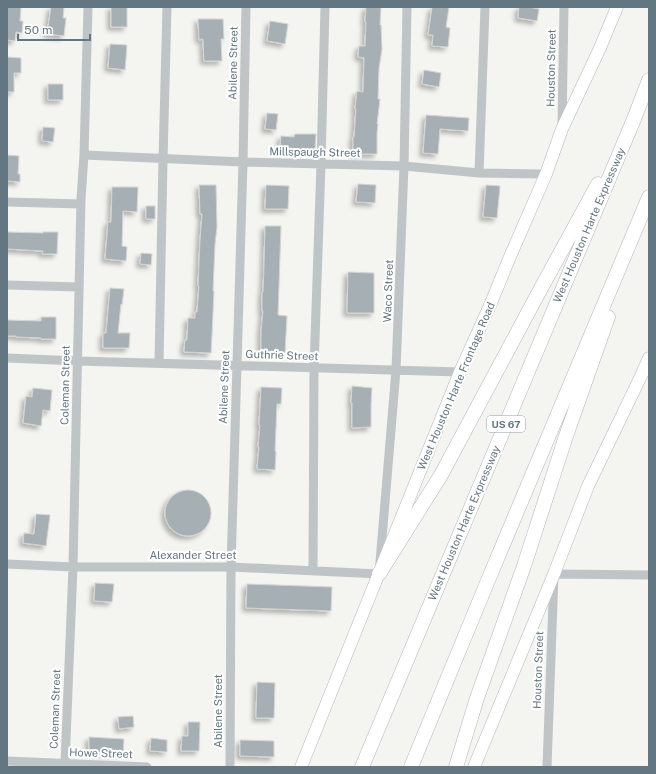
<svg xmlns="http://www.w3.org/2000/svg" width="656" height="774" font-family="'Public Sans',sans-serif">
<defs>
<filter id="shadow"><feDropShadow dx="-3.5" dy="3.5" stdDeviation="2" flood-color="#0004"/></filter>
</defs>
<rect width="100%" height="100%" fill="#f4f4f0"/>
<path fill="#a6b0b4" stroke="#d5d5d3" filter="url(#shadow)" d="M7 7H21L20 21H23L22 33 16 32 15 41 7 40Z
M51 7H64L63 18H66L64 36 47 34Z
M111 7H127V27H111Z
M366 7H381L380 25H381L382 49 379 68 378 99H380L377 124H378L377 133V154H353V137H354L356 109H355L357 91 363 92 364 58 358 57 359 46H365L366 22H365Z
M432 7H449L446 27 450 28 448 47 432 46 433 35H428Z
M519 7H529L539 9 537 21 518 18Z
M198 19H223L224 39H221L222 61H204L203 39 199 40Z
M270 21 288 24 285 44 267 41Z
M110 44 127 45 125 70 108 68Z
M7 57 21 58V73H14V92H7Z
M424 70 441 73 439 87 422 84Z
M48 84H63V100H48Z
M267 113 278 114 276 130 265 129Z
M426 115 469 118 468 131 440 129 438 154 423 153Z
M43 127 55 128 53 142 42 141Z
M295 134H316L315 150H294V149L280 148 281 136 294 137Z
M7 155 19 156 18 174H20V182L7 181Z
M358 184 376 185 375 203 356 202Z
M199 185H216L217 227 215 244 213 291H214L212 335 211 353 184 352 185 340H187L188 318H195V312H197L199 286H198L200 240 202 214H200Z
M266 185 289 186 288 209H265Z
M486 185 500 186 497 218 483 217Z
M112 187H138L137 212 123 211 122 246 127 247 126 261 105 259 108 222H111Z
M146 206H155V219H146Z
M265 226H281L278 315 287 316 285 353 261 352V331L263 311H262V292H263L264 266Z
M7 232 43 233V232H58L57 254H42L43 251 7 249Z
M141 253 152 254 151 265 140 264Z
M348 272 374 273V313H347Z
M110 288 124 289 122 305 121 304 118 333H130L129 348H103V333H106Z
M41 317H56V339H41V338L16 337V336H7V320L41 321Z
M352 386 372 388 371 404V427L352 428V403H351Z
M261 387 282 388 281 404H277L275 451 276 452 275 470 257 469 259 447H258L260 425H259Z
M33 388 52 390 50 411 43 410 41 426 23 423 26 396 32 397Z
M165 513a23 23 0 1 1 46 0a23 23 0 1 1-46 0Z
M36 514 50 515 46 546 23 543 24 533 34 534Z
M95 583 114 584 112 602 94 601Z
M247 584 332 587 331 611 246 608Z
M257 682 275 683 274 718H256Z
M133 716 134 727 119 729 118 717Z
M188 722H200L199 751H181L182 736H188Z
M89 737 124 739 123 754 89 752Z
M151 738 167 740V752L150 751Z
M240 740 274 741V757L240 756Z"/>
<g fill="none" stroke-linecap="round" stroke-linejoin="round">
<g stroke="#b2b7ba" stroke-width="13">
<path id="major" d="M301 767 460 372 491 303 509 259 546 174 562 129 600 48 617 7
M474 767 554 574 588 486 641 376 649 358"/>
</g>
<g stroke="#b2b6b9" stroke-width="15">
<path id="highway" d="M379 574 441 475 539 292 598 184
M362 767 634 119 649 80
M411 767 489 578 649 197
M456 767 477 698 524 566 566 436 608 317"/>
</g>
<path stroke="#bfc4c6" stroke-width="9" d="M562 126 564 7
M84 155 243 162 404 166 479 173 546 174
M479 173 485 7
M7 202 81 204
M7 285 79 287
M7 358 78 361 460 372
M159 363 163 159 167 7
M7 564 73 567H231L379 574 396 370 404 166 407 7
M313 571 314 368 321 164 325 7
M7 761 147 767
M65 764 73 567 81 199 84 155 88 7
M230 767 231 567 243 162 246 7
M547 767 554 574 649 575"/>
<use href="#major" stroke="#fff" stroke-width="12"/>
<use href="#highway" stroke="#fff" stroke-width="14"/>
</g>
<g text-anchor="middle" dominant-baseline="central" stroke-width="4" stroke-linejoin="round" paint-order="stroke">
<rect fill="#fff" stroke="#91a0a8" stroke-width="1" x="487" y="416" width="38" height="16" rx="3"/>
<g font-size="10" font-weight="bold" fill="#627782">
<text x="506" y="424">US 67</text>
</g>
<g font-size="11" fill="#627782" stroke="#fff">
<text transform="translate(233 63) rotate(-89)">Abilene Street</text>
<text transform="translate(551 68) rotate(-89)">Houston Street</text>
<text transform="translate(315 152) rotate(1)">Millspaugh Street</text>
<text transform="translate(589 225) rotate(-67)">West Houston Harte Expressway</text>
<text transform="translate(388 291) rotate(-88)">Waco Street</text>
<text transform="translate(282 355) rotate(2)">Guthrie Street</text>
<text transform="translate(65 385) rotate(-89)">Coleman Street</text>
<text transform="translate(456 386) rotate(-67)">West Houston Harte Frontage Road</text>
<text transform="translate(224 387) rotate(-88)">Abilene Street</text>
<text transform="translate(464 523) rotate(-67)">West Houston Harte Expressway</text>
<text x="193" y="555">Alexander Street</text>
<text transform="translate(538 670) rotate(-88)">Houston Street</text>
<text transform="translate(55 709) rotate(-88)">Coleman Street</text>
<text transform="translate(218 711) rotate(-90)">Abilene Street</text>
<text transform="translate(101 753) rotate(2)">Howe Street</text>
</g>
</g>
<rect width="656" height="774" fill="none" stroke="#627782" stroke-width="16"/>
<path d="M18 34v6h72v-6" fill="none" stroke="#627782" stroke-width="2"/>
<text x="24" y="34" font-size="12" fill="#627782" stroke="#ffffff" stroke-width="3" paint-order="stroke">50 m</text>
</svg>
